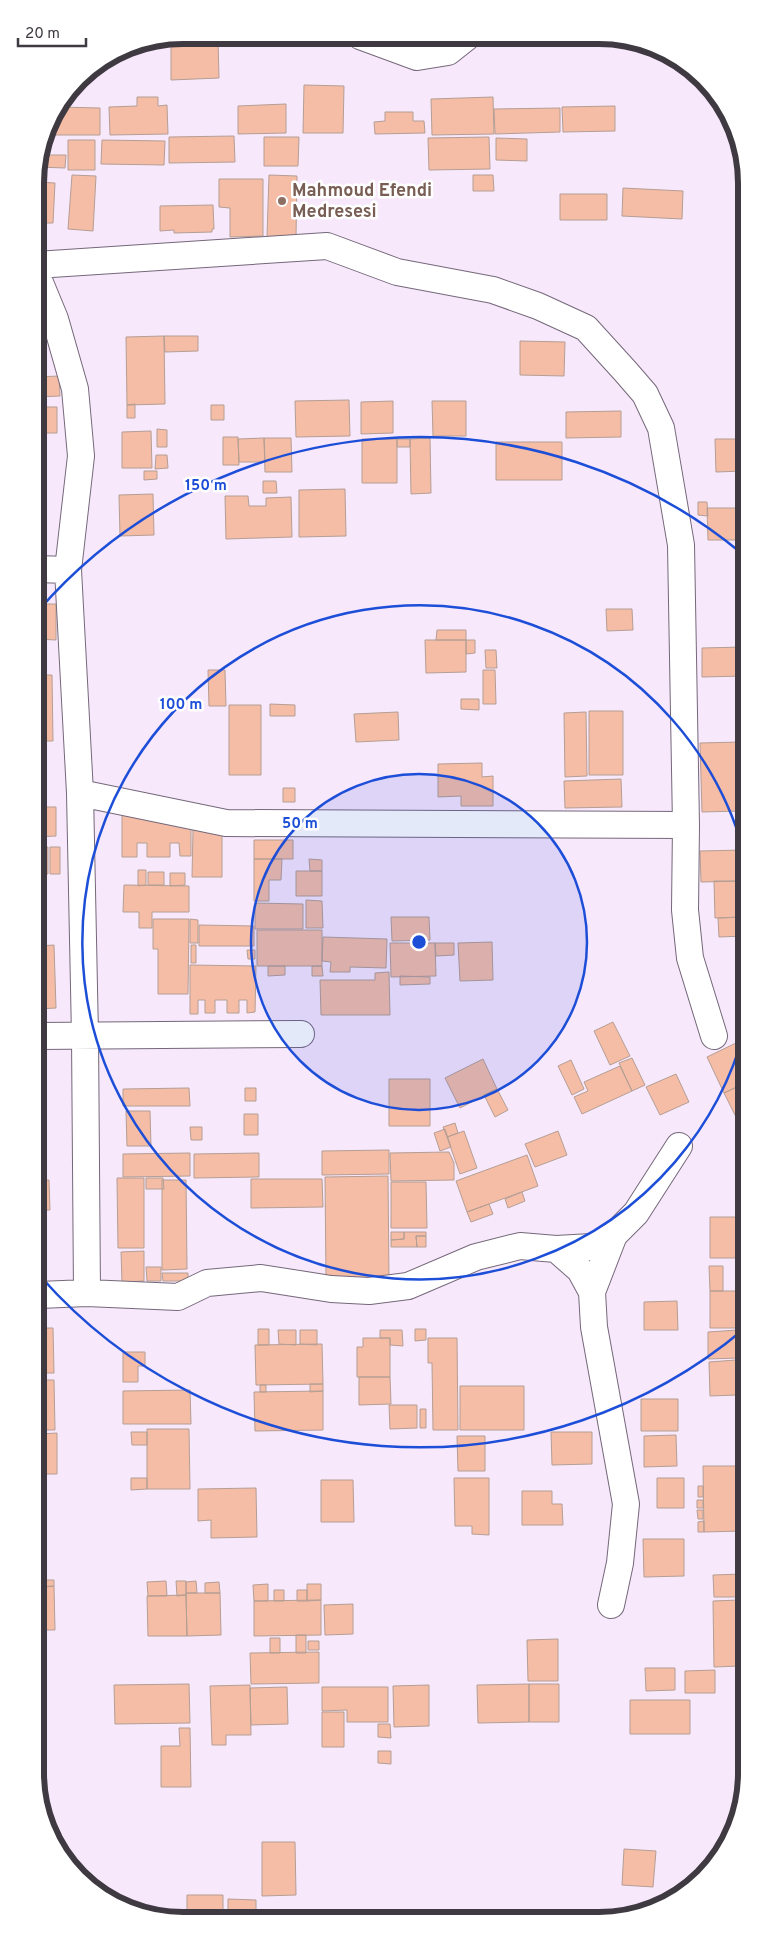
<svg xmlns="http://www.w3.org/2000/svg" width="782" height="1956" font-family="Overpass,sans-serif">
<rect width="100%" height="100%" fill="#f7e8fc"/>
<path fill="#f5bda6" stroke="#b59e94" d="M201 39H218L219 78 171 80V45L201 44Z
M304 85 344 86 343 133H303Z
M137 97H158V106L167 105 168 134 110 135 109 107 137 106Z
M493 97 494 134 432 135 431 99Z
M286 104V133L238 134V106Z
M615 106V131L563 132 562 107Z
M58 107 100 108V135H46L50 117Z
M560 108V132L495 134 494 109Z
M385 112H413V121H424L425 133 375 134 374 122 385 121Z
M234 136 235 162 169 163V137Z
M264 137H299L298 166H264Z
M489 137 490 169 429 170 428 138Z
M496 138 527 139V161L496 160Z
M68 140H95V170H68Z
M102 140 165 141 164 165 101 164Z
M40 155H66L65 168 37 167Z
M72 175 96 176 93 231 68 229Z
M269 175 297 176 296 237H267Z
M473 175H493L494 191H473Z
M219 179H263V236L230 237V208L219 207Z
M38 182 55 183 53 223H36Z
M623 188 683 191 682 219 622 216Z
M560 194H607V220H560Z
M213 205 214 229H212V232L174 233V230L160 231V206Z
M36 333H40V367H36Z
M164 336 165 404 127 405 126 337Z
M164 336H198V351L165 352Z
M520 341 565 342 564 376 520 375Z
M59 376 60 396 36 397V377Z
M349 400 350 436 296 437 295 401Z
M393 401V433L361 434V402Z
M432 401H466V436H433Z
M135 404V418H127V405Z
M211 405H224V420H211Z
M36 407H57V433H36Z
M621 411V437L566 438V412Z
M157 429 167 430V447H157Z
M151 431 152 468H122V432Z
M223 437H238L239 465H223Z
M264 438H291L292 472H265Z
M264 438 265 462H239L238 439Z
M430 438 431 493 411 494 410 439Z
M362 439H397V483H362Z
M397 439H410V447H397Z
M715 439H743V471L716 472Z
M496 442H562V480H496Z
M156 455H167L168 468 155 469Z
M144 471H157V479L144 480Z
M263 481H276L277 493H263Z
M345 489 346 536 299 537V490Z
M153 494 154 535 120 536 119 495Z
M225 496H248L249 506H266V498L291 497 292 537 226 539Z
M698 502H707L708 516 698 515Z
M707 508H740V540H708Z
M37 604H56V640L37 639Z
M606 609H632L633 630 607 631Z
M437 630H466V640H436Z
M425 640H466V672L426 673Z
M466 640H475V653L466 654Z
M743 647 744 676 702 677V648Z
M485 650H496L497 668H486Z
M208 670H225L226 706H209Z
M483 670H495L496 704H483Z
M37 675H52L53 741H37Z
M461 699H479V710L461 709Z
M270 704 295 705V716H270Z
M229 705H261V775H229Z
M589 711H623V775H589Z
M398 712 399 740 356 742 354 714Z
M586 712 587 776 565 777 564 713Z
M740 742 741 811 702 812 700 743Z
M482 763V777L493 776V806H461V796L438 797V764Z
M621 779 622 807 565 808 564 781Z
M283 788H295V802H283Z
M37 807H56V836L37 837Z
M122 807 191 816V856H180L179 843H170V857H147V843H137V857H122Z
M193 830H222V877H192Z
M254 840H293V859H254Z
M37 847H48V874H37Z
M50 847H60V874H50Z
M744 850V881L701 882 700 851Z
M254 859H282L281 880H269V901H254Z
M309 859 322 860V871H310Z
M138 870H146V885L138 886Z
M296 871H322V896H296Z
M148 872H164V885H148Z
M170 873H185V885L170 886Z
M714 881H744V917L715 918Z
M124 885 189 886V912H152V928H139V912H123Z
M306 900 322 901 323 928H306Z
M255 903 303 904V929H255Z
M391 917H429L430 940 392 941Z
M744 917V936L719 937 718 918Z
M153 919H189L188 994H158V949H153Z
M190 919 198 920V943H190Z
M199 925 254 926V946H199Z
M257 930H322V966H257Z
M323 937 387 939 386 968 350 967V972H330L331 962 322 961Z
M492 942 493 980 460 981 458 943Z
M390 943H435L436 976 391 977Z
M435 943H454V955L436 956Z
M54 945 56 1008 38 1009V946Z
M191 945H196V963H191Z
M247 950H255V959H248Z
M190 965 256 966 255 1012 247 1013V1000H239V1013H227V1000H215V1013H205V1000H198V1014H190Z
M268 966H285V975L268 976Z
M312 966H322L323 976H312Z
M389 972 390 1015H321L320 980H375V973Z
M400 976 430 977V984L400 985Z
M613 1022 630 1056 610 1065 594 1031Z
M736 1043 745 1062V1083L724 1093 707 1057Z
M632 1058 645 1085 632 1091 619 1063Z
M483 1059 497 1089 460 1108 445 1078Z
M571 1060 584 1089 572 1095 558 1066Z
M620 1066 632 1091 582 1114 574 1097 588 1091 584 1082Z
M676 1074 689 1102 660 1115 646 1087Z
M389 1079H430V1126H389Z
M739 1086 745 1095V1113L736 1117 724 1093Z
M189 1088 190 1106H123V1089Z
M245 1088H256V1101H245Z
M497 1089 508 1110 495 1117 484 1095Z
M126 1111H150L151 1146H127Z
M244 1114H258V1135H244Z
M745 1117V1139L736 1121Z
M455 1123 458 1133 447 1137 443 1127Z
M190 1127H202V1140H191Z
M445 1129 451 1147 440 1151 434 1133Z
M464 1131 477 1168 460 1174 447 1137Z
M558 1131 567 1155 535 1167 525 1144Z
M389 1150V1174L322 1175V1151Z
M449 1152 454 1163V1180L391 1181 390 1153Z
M190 1153V1176L123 1177V1154Z
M259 1153V1177L194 1178V1154Z
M527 1155 538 1186 467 1212 456 1181Z
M388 1176 389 1278 326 1279 325 1177Z
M117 1178H144V1248H118Z
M146 1178H163L164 1189H146Z
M251 1179H322L323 1207 251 1208Z
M38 1180H49L50 1210H38Z
M162 1180H186L187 1269 162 1270Z
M391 1182H426L427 1228H391Z
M522 1192 525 1201 508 1208 505 1199Z
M489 1204 493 1214 471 1222 467 1212Z
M710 1217H740V1258H710Z
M391 1232H404V1239L391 1240Z
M404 1232H426V1236H416L417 1247H391V1240L404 1239Z
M416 1236H426V1247H417Z
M144 1251V1281L122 1282 121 1252Z
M709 1266H723V1291H710Z
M146 1267H161V1281H147Z
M162 1273H188V1281H163Z
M710 1291H745V1328H710Z
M677 1301 678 1330H644V1302Z
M39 1328H53L54 1373H39Z
M258 1329H269V1345H258Z
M415 1329H426V1340L415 1341Z
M278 1330H296V1345L279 1344Z
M300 1330H317V1345L300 1344Z
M380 1330H402L403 1346 390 1345V1338H380Z
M738 1330 739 1358 708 1359V1332Z
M363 1338H390V1377H357V1347H363Z
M428 1338H457L458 1430H433L432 1363H428Z
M322 1344 323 1384 256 1385 255 1345Z
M123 1352H145V1366H138V1382H123Z
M736 1360 737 1395 710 1396 709 1362Z
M359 1377H390L391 1404 359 1405Z
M39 1380H54L55 1430H39Z
M310 1384H323V1391L310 1392Z
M260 1385H266V1392H260Z
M460 1386H524V1430H460Z
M190 1390 191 1424H123V1391Z
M323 1391V1430L255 1431 254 1392Z
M641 1399H678V1431H641Z
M389 1405H417V1428L390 1429Z
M420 1409H426V1428H420Z
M147 1429H189L190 1489H147Z
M131 1432H147V1445H132Z
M551 1432H592V1464L552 1465Z
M57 1433V1474H41V1469H39V1434Z
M676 1435 677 1466 644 1467V1436Z
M457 1436H485V1471H458Z
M703 1466H741L742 1531 704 1532Z
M131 1478H147V1489L131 1490Z
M454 1478H489V1535L472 1534V1526H455Z
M657 1478H684V1508H657Z
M321 1480H353L354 1522H321Z
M698 1486H703V1497H698Z
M256 1488 257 1537 211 1538V1520L198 1521V1489Z
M522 1491H552V1504H562L563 1525H522Z
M697 1500H703V1508H697Z
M697 1510H703V1519H698Z
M704 1521V1532H698V1522Z
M643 1539H684V1576L644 1577Z
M743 1574V1597H714L713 1575Z
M44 1580H54V1586L44 1587Z
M166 1581 167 1596H148L147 1582Z
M176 1581H186V1595L177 1596Z
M196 1581 197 1593H186V1582Z
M219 1582 220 1593H205V1583Z
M268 1584V1601H254L253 1585Z
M307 1584H321V1600L307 1601Z
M54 1586 55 1630H39V1587Z
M274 1590H284V1601H274Z
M297 1590H307V1601H297Z
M186 1593H220L221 1635 187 1636Z
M186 1595 187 1636H148L147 1596Z
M321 1600V1635L254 1636V1601Z
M739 1600 740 1666 714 1667 713 1601Z
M353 1604V1634L325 1635 324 1605Z
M296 1635H306V1653H296Z
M270 1638H280V1653H270Z
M558 1639V1681H528L527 1640Z
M308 1641H319V1650H308Z
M319 1652V1683L251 1684 250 1653Z
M645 1668H675V1690L646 1691Z
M715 1670V1693H685V1671Z
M189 1684 190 1723 115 1724 114 1685Z
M529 1684H559V1722H529Z
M529 1684V1722L478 1723 477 1685Z
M250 1685 251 1735H226V1745H212L210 1686Z
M429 1685V1726L394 1727 393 1686Z
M287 1687 288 1724 251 1725 250 1688Z
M322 1687H388V1722H347V1710L322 1711Z
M630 1700H690V1734H630Z
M322 1712H344V1747H322Z
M378 1724H390L391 1738 378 1737Z
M179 1728H190L191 1787H161V1746H180Z
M744 1735H747V1767L742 1766Z
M378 1751H391V1764L378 1763Z
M262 1842H295L296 1895 262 1896Z
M624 1849 656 1851 653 1887 622 1885Z
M187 1895H223V1918H187Z
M228 1899 256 1900V1918H228Z"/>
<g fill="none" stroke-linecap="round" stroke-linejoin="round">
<g stroke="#75687a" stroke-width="28">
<path id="minor" d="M360 36 417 57 448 52 467 37
M36 265 327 246 397 272 493 290 538 306 586 328 626 372 645 394 661 428 681 545 686 825 685 910 690 958 714 1036
M36 273 55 319 75 389 81 456 68 570 80 793 85 1036 87 1293
M36 569 68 570
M80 793 226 823 686 825
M38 1036 301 1034
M556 1249 580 1270 592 1292
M39 1295 87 1293 178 1297 207 1283 261 1278 331 1289 369 1291 408 1286 476 1257 520 1246 556 1249 592 1247 614 1235 636 1213 679 1146
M611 1605 620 1563 626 1504 594 1327 592 1292 614 1235"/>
</g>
<use href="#minor" stroke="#fff" stroke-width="26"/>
</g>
<circle cx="419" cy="942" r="168" fill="#1d4ed8" fill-opacity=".12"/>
<g fill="none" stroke="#1d4ed8" stroke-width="2.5">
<circle cx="419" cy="942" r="168"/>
<path d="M745 1029A337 337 0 1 1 744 852"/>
<path d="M744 1329A505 505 0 0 1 41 1277M38 611A505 505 0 0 1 740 552"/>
</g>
<circle fill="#8d6e63" stroke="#fff" stroke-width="2" cx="282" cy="201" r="5"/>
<g text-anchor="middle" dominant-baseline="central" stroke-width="5" stroke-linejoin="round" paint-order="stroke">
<g font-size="18" font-weight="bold" fill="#785e54" stroke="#fff" text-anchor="start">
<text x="292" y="191">Mahmoud Efendi<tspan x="292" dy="21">Medresesi</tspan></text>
</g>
</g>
<path d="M0 0H782V1956H0ZM183 44H599A139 139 0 0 1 738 183V1773A139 139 0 0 1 599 1912H183A139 139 0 0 1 44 1773V183A139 139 0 0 1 183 44Z" fill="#fff" fill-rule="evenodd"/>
<path fill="none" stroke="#3f3941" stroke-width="6" d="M183 44H599A139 139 0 0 1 738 183V1773A139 139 0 0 1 599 1912H183A139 139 0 0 1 44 1773V183A139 139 0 0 1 183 44Z"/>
<circle cx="419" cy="942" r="8" fill="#1d4ed8" stroke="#fff" stroke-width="2.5"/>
<g font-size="15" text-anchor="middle" font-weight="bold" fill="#1d4ed8" stroke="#fff" stroke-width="5" stroke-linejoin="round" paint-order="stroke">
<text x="206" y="490">150 m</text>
<text x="181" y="709">100 m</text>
<text x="300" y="828">50 m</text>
</g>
<path d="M18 38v8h68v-8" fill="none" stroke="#3f3941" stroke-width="2.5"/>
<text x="25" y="38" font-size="15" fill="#3f3941" stroke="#ffffff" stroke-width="4" paint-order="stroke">20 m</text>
</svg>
